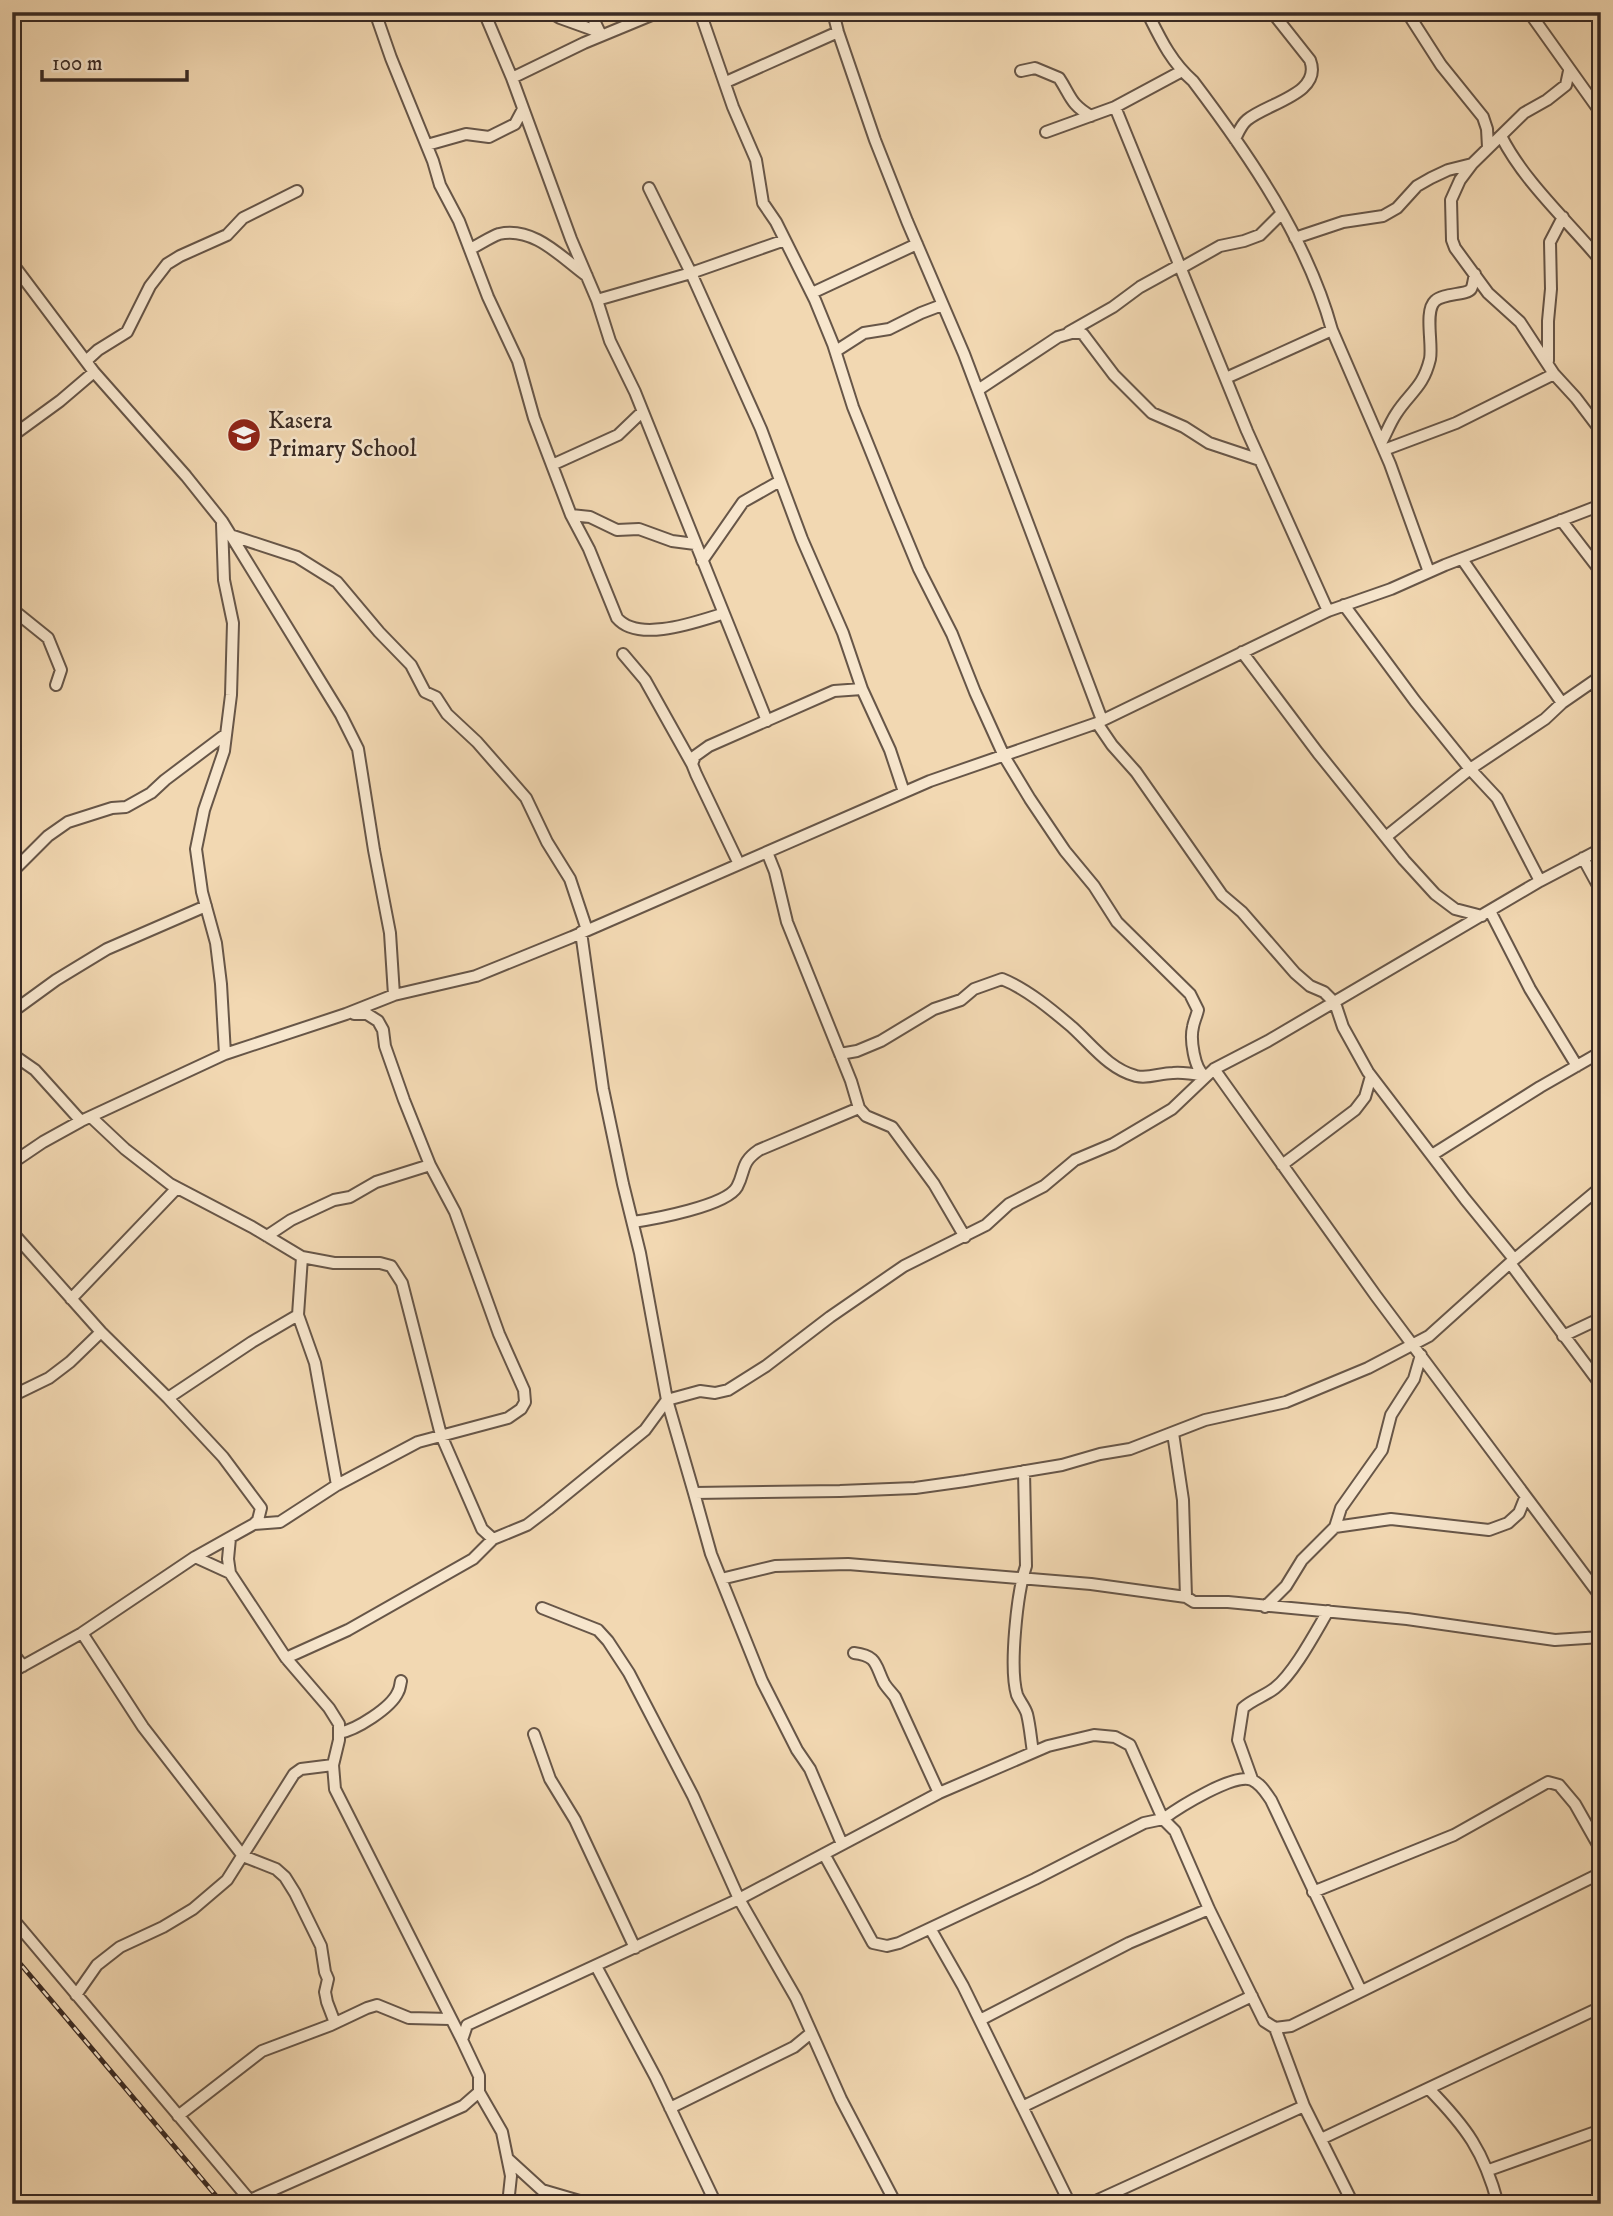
<svg xmlns="http://www.w3.org/2000/svg" width="1613" height="2216" font-family="'IM FELL DW Pica',serif">
<rect width="100%" height="100%" fill="#f2d8b2"/>
<filter id="stains"><feTurbulence type="fractalNoise" baseFrequency=".00286" numOctaves="4"/><feColorMatrix values="0 0 0 0 .2 0 0 0 0 .09 0 0 0 0 .02 0 0 0 .5 -.17"/></filter>
<radialGradient id="worn" r=".72"><stop offset=".6" stop-color="#630" stop-opacity="0"/><stop offset="1" stop-color="#630" stop-opacity=".3"/></radialGradient>
<g fill="none" stroke-linecap="round" stroke-linejoin="round">
<g stroke="#675648" stroke-width="14">
<path id="street" d="M375 12 391 58 433 161 440 185 459 221 488 297 518 361 534 418 571 515 589 549 617 618C638 643 696 622 722 614
M484 12 512 78 571 239 597 300 610 341 635 392 767 721
M550 12 560 18 599 32
M590 12 600 33
M700 12 733 107 756 160 763 203 776 222 815 300 833 344 853 407 892 504 919 569 952 634 975 692 1004 756 1030 799 1065 851 1094 886 1117 922 1190 994 1198 1010C1197 1015 1194 1021 1193 1027 1190 1039 1194 1069 1205 1076
M833 12 838 32 875 140 907 221 964 354 1102 720
M1147 12C1160 38 1171 62 1193 81 1249 155 1307 239 1332 330L1390 464 1429 572
M1407 12 1441 65 1483 117 1487 129 1488 147
M1529 12 1601 113
M1021 71 1035 68 1059 78C1071 96 1070 104 1091 116
M512 78 584 43 659 12
M726 82 838 32
M1115 107 1247 431 1328 611
M1046 132 1115 107 1182 71
M1501 136C1525 183 1567 220 1601 261
M1235 139C1238 133 1241 125 1247 120 1267 103 1323 94 1310 60L1272 12
M427 145 466 134 489 137 515 124 523 109
M1472 164 1460 180 1451 200 1452 240 1455 248 1488 293 1520 322 1554 374 1576 398 1601 431
M649 188 691 273 761 429 802 539 843 633 862 689 890 750 904 792
M1295 238 1343 222 1383 216 1397 208 1417 186 1431 178 1448 170 1472 164 1524 113 1547 100 1566 85 1569 71
M470 249C479 245 490 237 499 234 534 226 562 258 587 276
M12 263 94 372 186 476 222 521 341 715 358 749 374 850 390 933 394 995
M1181 268 1220 246 1244 241 1260 235 1281 214
M812 293 917 244
M597 300 691 273 785 240
M1069 332 1113 307 1140 287 1180 265
M836 351 864 333 889 329 921 313 942 305
M86 361 98 350 127 332 150 286 167 264 180 256 227 235 243 218 297 191
M1548 361V321L1551 289 1550 242 1563 217
M1226 378 1332 330
M978 390 1058 337 1075 332 1083 334 1114 375 1152 413 1184 427 1209 443 1260 460
M12 436 60 401 94 372
M1381 443C1386 434 1390 423 1396 414 1410 392 1423 388 1430 359 1433 344 1424 311 1435 301 1443 293 1467 295 1471 289 1473 287 1474 277 1475 274
M1384 450 1456 423 1554 374
M552 465 618 435 642 412
M571 515 590 517 617 530 639 529 672 541 695 544
M1561 520 1601 572
M222 524 224 580 233 623 231 695 224 751 204 810 196 849 202 892 216 943 221 984 225 1054
M230 535 297 557 337 582 379 632 411 665 425 692 436 697 447 714 477 742 526 798 547 842 570 879 587 930
M1462 559 1562 703
M702 561 743 502 780 481
M1344 605 1415 701 1470 769 1497 798 1540 881
M12 609 48 638 61 670 56 685
M1242 652 1318 753 1404 860 1435 894 1455 909 1482 916
M623 654 645 680 692 764
M1594 681 1601 694
M1097 723 1112 745 1136 772 1222 895 1242 912 1295 973 1310 986 1324 992 1335 1003 1343 1027 1368 1072 1465 1199 1514 1259
M1387 836 1470 769 1545 719 1562 703 1601 676
M767 852 775 872 787 922 851 1081 859 1108 866 1116 892 1127 934 1184 965 1237
M1583 858 1601 891
M739 864 696 774 692 764 695 756 709 746 834 691 862 689
M12 872 48 836 68 822 112 808 126 807 151 793 165 780 226 734
M1490 911 1530 989 1577 1066
M581 932 603 1089 623 1184 640 1253 667 1400 694 1493 711 1554 762 1681 797 1750 810 1769 842 1844
M12 1012 56 980 107 949 206 906
M12 1054 35 1070 81 1121
M840 1054 857 1051 881 1041 934 1009 961 1000 974 989 1002 979C1027 989 1052 1010 1072 1027 1092 1045 1109 1069 1136 1076 1149 1079 1160 1073 1173 1073 1184 1072 1194 1074 1205 1076
M1214 1069 1376 1296 1601 1597
M91 1117 125 1149 170 1184 252 1227 302 1257 334 1263H380L391 1266 402 1283 441 1435 482 1529 493 1539 527 1525 548 1509 645 1430 667 1400 700 1391 715 1393 728 1390 766 1366 830 1317 904 1266 986 1225 1009 1204 1044 1186 1075 1160 1113 1144 1172 1109 1214 1069 1268 1041 1540 881 1601 849
M1432 1155 1540 1087 1601 1052
M12 1163 43 1142 81 1121 225 1054 346 1014 394 995 476 976 572 937 930 781 1097 723 1328 611 1391 589 1445 565 1601 505
M1282 1165 1355 1110 1365 1097 1371 1076
M633 1222C654 1219 726 1206 737 1187 746 1170 740 1163 759 1150L859 1108
M12 1232 101 1332 168 1398 223 1457 261 1508 258 1520 254 1524 195 1557 82 1633 12 1672
M267 1236 291 1220 334 1200 350 1197 376 1182 430 1165
M1510 1263 1601 1385
M71 1299 177 1188
M298 1315 315 1363 337 1485
M1563 1336 1601 1318
M12 1396 49 1378 70 1362 101 1332
M168 1398 252 1342 298 1315 302 1257
M1173 1433 1183 1500 1186 1597 1194 1602H1228L1407 1619 1555 1640 1601 1637
M1024 1471 1026 1566C1017 1593 1009 1668 1017 1695 1020 1702 1025 1707 1027 1714 1030 1726 1031 1740 1033 1752
M694 1493 840 1491 915 1488 965 1481 1062 1465 1100 1454 1130 1449 1205 1420 1286 1402 1368 1368 1429 1336 1510 1263 1601 1187
M254 1524 280 1522 337 1485 418 1442 508 1418 521 1409 525 1402 524 1390 499 1334 455 1212 430 1165 404 1100 385 1046 383 1030 378 1021 367 1014H354
M1335 1527 1391 1519 1489 1530 1508 1523 1519 1513 1525 1498
M230 1538 228 1559 230 1573 286 1658 329 1708 339 1724V1740L333 1765 335 1789 462 2040
M195 1557 230 1573
M721 1579 775 1566 848 1564 1091 1584 1186 1597
M1265 1607 1286 1586 1302 1560 1335 1527 1341 1508 1382 1450 1391 1415 1414 1379 1421 1355
M542 1608 598 1630 608 1641 629 1673 693 1796 739 1899 796 1998 841 2099 896 2204
M82 1633 143 1727 243 1856 276 1869 285 1877 295 1893 321 1946 325 1972 328 1979 325 1992 327 2002 335 2023
M12 1652 23 1666
M854 1653C878 1656 875 1665 884 1683 887 1688 892 1693 895 1697L939 1793
M286 1658 348 1630 473 1559 493 1539
M339 1733C356 1730 391 1708 398 1692 400 1689 400 1685 401 1681
M534 1734 550 1779 575 1820 635 1948
M1252 1779 1238 1740 1243 1708C1253 1699 1265 1696 1275 1688 1294 1673 1315 1633 1328 1611
M824 1854 873 1943 887 1946 899 1943 1035 1879 1144 1823 1163 1819 1175 1831 1209 1909 1264 2021 1275 2028 1291 2026 1601 1873
M1313 1892 1454 1835 1548 1782 1559 1785 1575 1804 1601 1850
M12 1918 253 2204
M931 1930 963 1986 1070 2204
M596 1966 656 2078 716 2204
M76 1995 97 1965 120 1947 163 1927 193 1909 227 1880 294 1774 301 1769 333 1765
M980 2020 1129 1943 1209 1909
M1429 2089C1466 2127 1484 2151 1498 2204
M479 2092 502 2132 511 2176 508 2204
M1024 2106 1252 1996
M1304 2106 1353 2204
M670 2108 794 2047 811 2033
M178 2116 262 2051 331 2025 367 2008 377 2005 409 2018 450 2019
M1321 2139 1601 2007
M508 2159 542 2190 590 2204
M1489 2170 1601 2130
M250 2200 463 2106 479 2092V2076L462 2040 467 2025 739 1899 939 1793 1048 1746 1094 1735 1115 1737 1130 1745 1163 1819C1178 1808 1235 1772 1252 1780 1261 1784 1266 1793 1271 1800L1361 1991
M1089 2204 1304 2106 1275 2028"/>
</g>
<use href="#street" stroke="#f7e6cd" stroke-width="10"/>
<g stroke="#392a24" stroke-width="5">
<path id="rail" d="M12 1954 223 2204"/>
</g>
<use href="#rail" stroke="#f7e6cd" stroke-width="2.5" stroke-dasharray="8" stroke-linecap="butt"/>
</g>
<defs>
<g id="school-disc" transform="scale(1.75)"><circle r="9.5" fill="#8f2418" stroke="#f7e6cd"/><path d="M0-5L7-2L0 1L-7-2ZM-4 1L0 2.5L4 1V4Q0 6-4 4Z" fill="#fff"/></g>
</defs>
<g fill-rule="evenodd">
<use href="#school-disc" x="244" y="435"/>
</g>
<g text-anchor="middle" dominant-baseline="central" stroke-width="5" stroke-linejoin="round" paint-order="stroke">
<g font-size="24" fill="#392a24" stroke="#f7e6cd" text-anchor="start">
<text x="268" y="421">Kasera<tspan x="268" dy="28">Primary School</tspan></text>
</g>
</g>
<rect width="1613" height="2216" fill="none" stroke="#f2d8b2" stroke-width="42"/>
<rect x="14" y="14" width="1585" height="2188" fill="none" stroke="#392a24" stroke-width="3.5"/>
<rect x="21" y="21" width="1571" height="2174" fill="none" stroke="#392a24" stroke-width="2"/>
<path d="M42 70v10h145v-10" fill="none" stroke="#392a24" stroke-width="3.5"/>
<text x="52" y="70" font-size="21" fill="#392a24" stroke="#f7e6cd" stroke-width="5" paint-order="stroke">100 m</text>
<rect width="100%" height="100%" filter="url(#stains)"/>
<rect width="100%" height="100%" fill="url(#worn)"/>
</svg>
